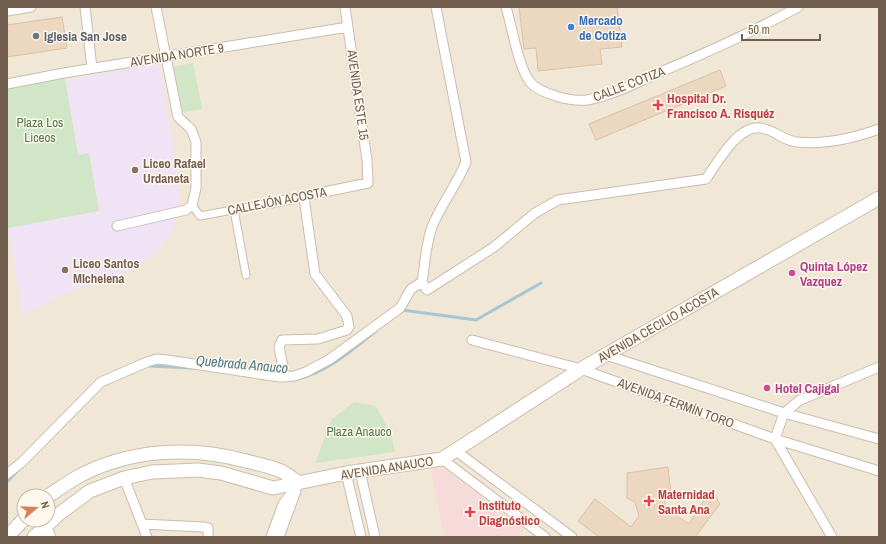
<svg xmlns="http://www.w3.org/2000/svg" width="886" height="544" font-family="'Archivo Narrow',sans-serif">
<rect width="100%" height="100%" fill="#faf4e7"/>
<path fill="#f1e7d6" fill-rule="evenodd" d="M7 7H879V537H7ZM24 496H48V520H24Z"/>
<path fill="#f1e3f6" d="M159 64 180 184 179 208 173 231 157 252 138 266 115 278 59 296 23 316 8 228 99 211 89 153 78 155 65 79Z"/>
<path fill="#f7dbdb" d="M430 466 447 471 524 530 518 537H444Z"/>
<path fill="#d0e6c7" d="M193 63 202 109 181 113 172 67Z
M64 73 78 155 89 153 99 211 8 228 7 84Z
M354 402 376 406 390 432 395 452 315 463 332 419Z"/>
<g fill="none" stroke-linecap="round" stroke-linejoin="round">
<path stroke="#a5c6d2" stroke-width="3" d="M402 310 476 320 541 283
M149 366 193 368
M298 379C329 371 351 351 376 331
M7 482 18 470"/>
</g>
<path fill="#ecd7c1" stroke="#ddc0a3" d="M519 7H617L622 47 600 49 602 64 538 71 536 48 524 49Z
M62 17 67 48 7 57V25Z
M720 70 726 86 596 140 589 124Z
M668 467 671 494 665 496V508L689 524 711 489 720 504 695 537H599L578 521 595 499 631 527 639 516 635 502 627 498V473Z"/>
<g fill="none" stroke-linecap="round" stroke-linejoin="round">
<g stroke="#cbbdae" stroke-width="9">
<path id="pedestrian" d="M192 205 200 216 271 203
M234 210 246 275"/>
</g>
<g stroke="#cbbdae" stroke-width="11">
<path id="minor" d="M85 7 92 68
M436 7 466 162C457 185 441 204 432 227 426 243 425 264 422 282L427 290 494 247 535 213 558 200 706 179C717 163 738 125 760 128 774 129 783 141 797 142 824 145 854 138 879 129
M506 7C512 27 518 66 530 82 540 94 572 102 587 100 611 96 636 83 658 73 706 53 753 32 798 7
M7 11 31 7
M7 84 64 73 348 27
M271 203 368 183 367 160 345 7
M117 226 186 210 192 205 196 188V142L191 129 178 117 156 7
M472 340 581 369 775 439 879 471
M606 355 784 413 879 439
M285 377 279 347 282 340 318 339 347 330 349 327 347 316 315 274 304 198
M456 451 572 537
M442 459 545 537
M360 471 375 537
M346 473 361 537
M7 474 22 462 101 382 147 362 157 359 167 360 280 377 294 376 306 372 330 359 400 308 411 289 422 282
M124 478 142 524 203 527 208 528V537
M44 521 51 537
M142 524 147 537
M271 537 283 504 299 483
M279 537 296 491
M832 537 775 439 784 413 800 400 879 367"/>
</g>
<g stroke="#cdbeac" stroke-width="15">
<path id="secondary" d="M48 496C59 489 70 481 81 475 132 449 192 446 246 461 257 464 270 466 281 471 287 474 293 479 299 483
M7 537 24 519
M34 537 59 514 90 491 124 478 152 472 198 470 221 473 273 488 346 473 442 459 581 369 879 198"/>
</g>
<use href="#pedestrian" stroke="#fff" stroke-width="7"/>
<use href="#minor" stroke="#fff" stroke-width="9"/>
<use href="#secondary" stroke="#fff" stroke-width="13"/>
</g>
<circle fill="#3f7fe0" stroke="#fdf8ed" stroke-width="1.5" cx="571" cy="27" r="4"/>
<circle fill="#6b7280" stroke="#fdf8ed" stroke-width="1.5" cx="36" cy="36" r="4"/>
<g fill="#e0444e" stroke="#fdf8ed" stroke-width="1.5">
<path d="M656 99h4v4h4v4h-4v4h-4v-4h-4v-4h4z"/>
<path d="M647 495h4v4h4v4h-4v4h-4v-4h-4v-4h4z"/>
<path d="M468 506h4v4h4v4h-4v4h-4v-4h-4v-4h4z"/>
</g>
<g fill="#8d6e63" stroke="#fdf8ed" stroke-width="1.5">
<circle cx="135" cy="170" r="4"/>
<circle cx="65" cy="270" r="4"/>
</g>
<g fill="#d1479c" stroke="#fdf8ed" stroke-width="1.5">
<circle cx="792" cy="273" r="4"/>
<circle cx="767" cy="388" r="4"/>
</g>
<g text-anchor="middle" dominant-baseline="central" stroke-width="3" stroke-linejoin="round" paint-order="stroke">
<g font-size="13" font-weight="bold" fill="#366cbe" stroke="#fdf8ed" text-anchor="start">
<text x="579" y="20">Mercado<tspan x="579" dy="15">de Cotiza</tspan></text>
</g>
<g font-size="13" font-weight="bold" fill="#5b616d" stroke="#fdf8ed" text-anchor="start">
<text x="44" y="36">Iglesia San Jose</text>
</g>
<g font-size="13" fill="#715e4e" stroke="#fdf8ed">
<text transform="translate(177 55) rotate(-9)">AVENIDA NORTE 9</text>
<text transform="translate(629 84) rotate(-21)">CALLE COTIZA</text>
<text transform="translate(358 95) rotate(82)">AVENIDA ESTE 15</text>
<text transform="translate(277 201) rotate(-11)">CALLEJÓN ACOSTA</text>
<text transform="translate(658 325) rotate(-30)">AVENIDA CECILIO ACOSTA</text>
<text transform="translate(676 403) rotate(20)">AVENIDA FERMÍN TORO</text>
<text transform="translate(387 468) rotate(-9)">AVENIDA ANAUCO</text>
</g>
<g font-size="13" font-weight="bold" fill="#be3a42" stroke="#fdf8ed" text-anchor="start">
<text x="667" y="98">Hospital Dr.<tspan x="667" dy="15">Francisco A. Risquéz</tspan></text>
<text x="658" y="494">Maternidad<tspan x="658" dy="15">Santa Ana</tspan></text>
<text x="479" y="505">Instituto<tspan x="479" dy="15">Diagnóstico</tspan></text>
</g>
<g font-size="13" fill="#547a4a" stroke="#fdf8ed">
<text x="40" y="122">Plaza Los<tspan x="40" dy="15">Liceos</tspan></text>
<text x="359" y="431">Plaza Anauco</text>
</g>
<g font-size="13" font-weight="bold" fill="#785e54" stroke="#fdf8ed" text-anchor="start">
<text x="143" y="163">Liceo Rafael<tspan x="143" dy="15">Urdaneta</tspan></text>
<text x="73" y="263">Liceo Santos<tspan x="73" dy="15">MIchelena</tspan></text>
</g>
<g font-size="13" font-weight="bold" fill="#b23c85" stroke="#fdf8ed" text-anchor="start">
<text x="800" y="266">Quinta López<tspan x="800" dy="15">Vazquez</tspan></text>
<text x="775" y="388">Hotel Cajigal</text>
</g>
<g font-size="14" font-style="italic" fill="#4d7889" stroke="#fdf8ed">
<text transform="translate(242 364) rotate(5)">Quebrada Anauco</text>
</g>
</g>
<rect width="886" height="544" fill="none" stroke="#715e4e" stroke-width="16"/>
<g transform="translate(36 508) rotate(71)"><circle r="19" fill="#fdf8ed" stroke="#c5baad"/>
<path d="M0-3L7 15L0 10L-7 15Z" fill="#d78259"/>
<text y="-6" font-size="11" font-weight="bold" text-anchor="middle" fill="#715e4e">N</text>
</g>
<path d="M742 34v6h78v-6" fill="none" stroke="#715e4e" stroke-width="2"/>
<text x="748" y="34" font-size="12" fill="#715e4e" stroke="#fdf8ed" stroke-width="3" paint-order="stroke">50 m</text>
</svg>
